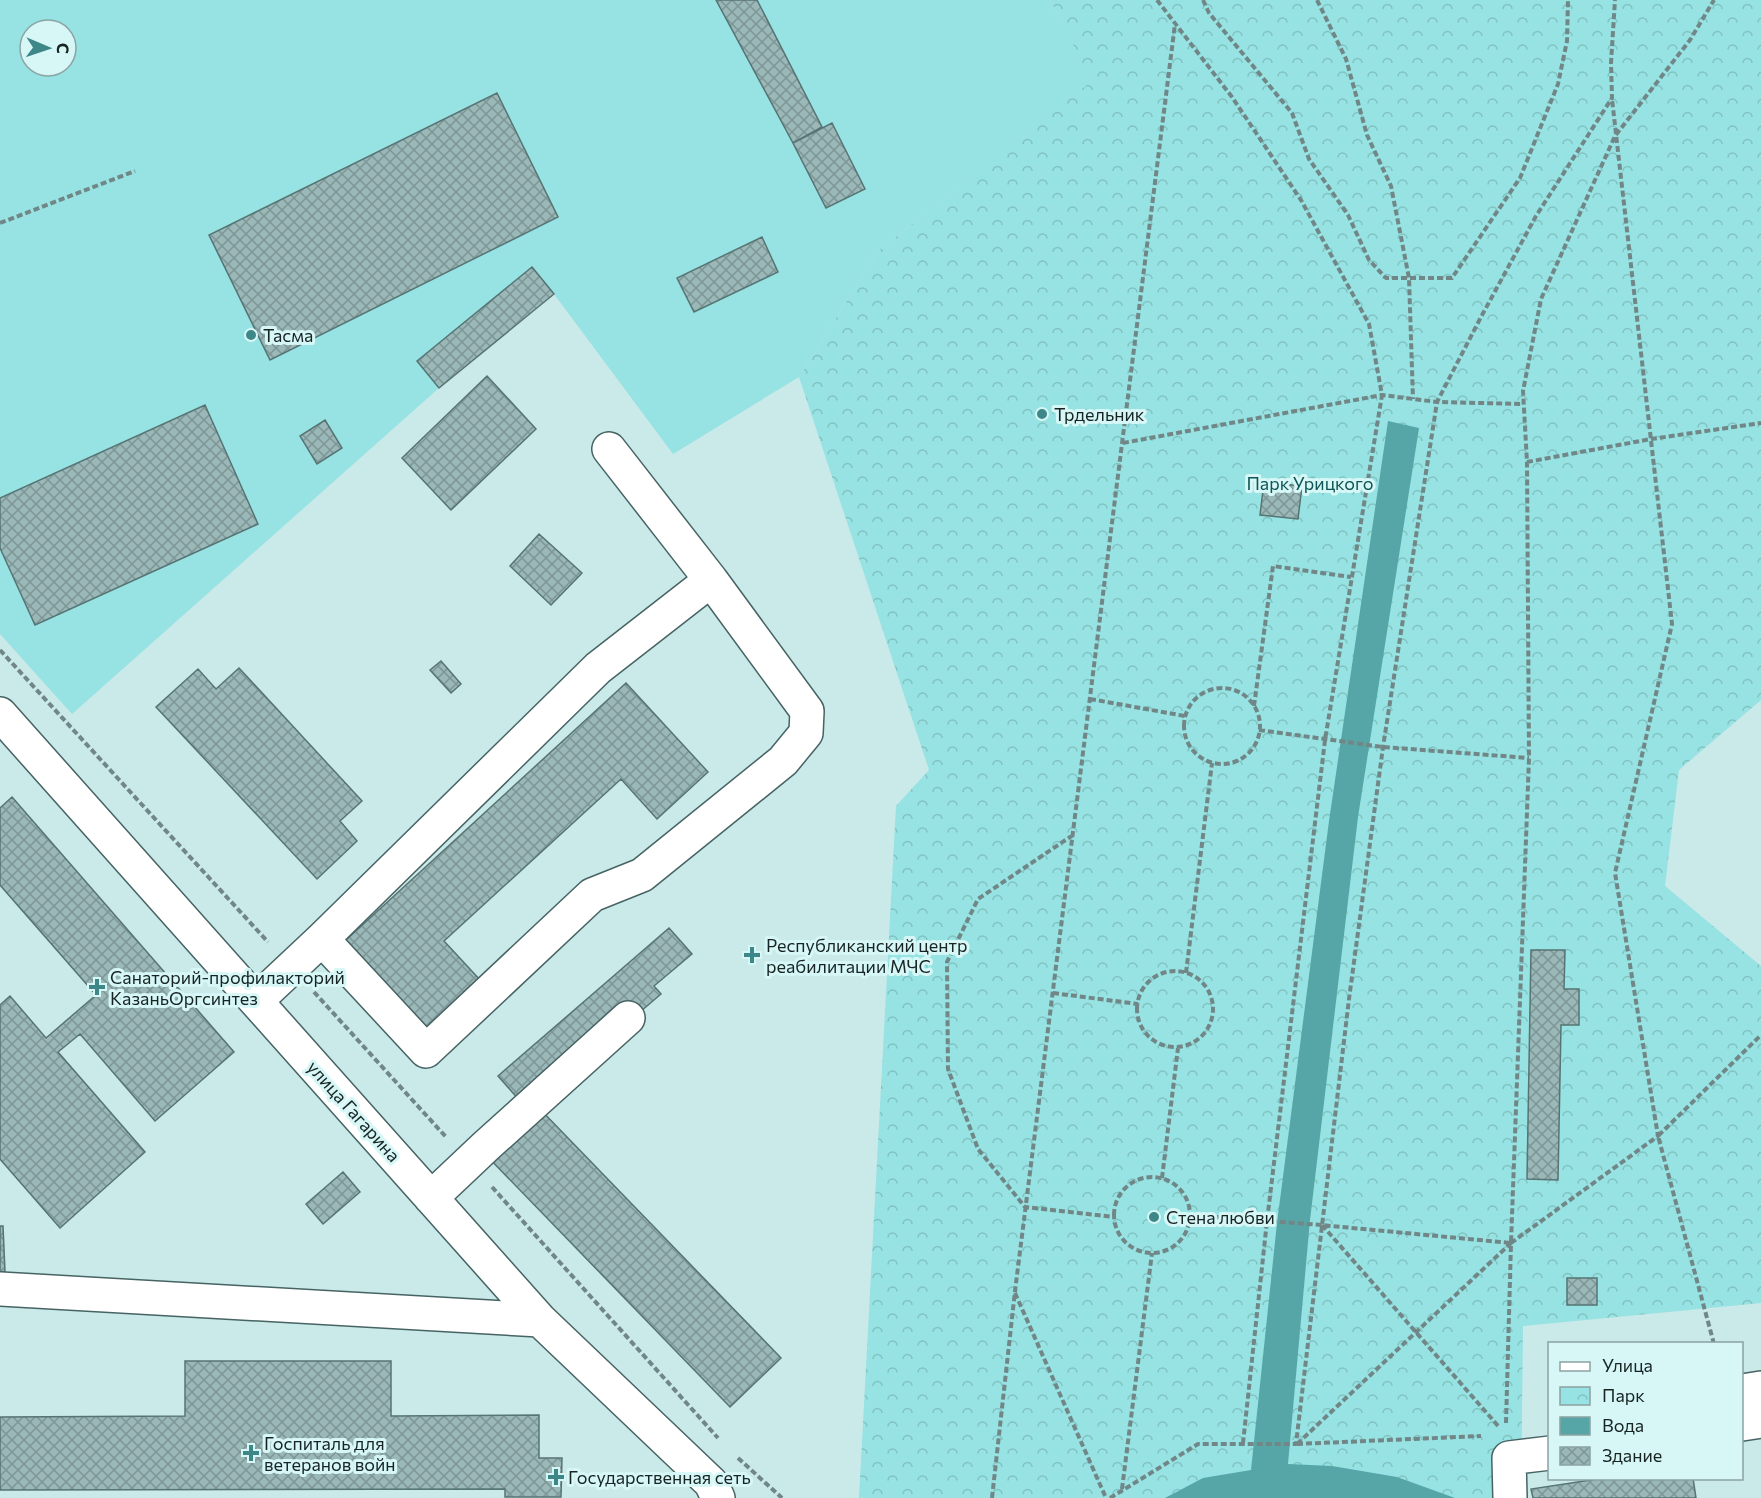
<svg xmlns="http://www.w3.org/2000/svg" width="1761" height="1498" font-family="Commissioner,sans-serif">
<defs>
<pattern id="park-crowns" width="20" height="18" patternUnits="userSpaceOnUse" patternTransform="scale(1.5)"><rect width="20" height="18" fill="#97e2e2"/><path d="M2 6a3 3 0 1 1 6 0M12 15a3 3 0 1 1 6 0" fill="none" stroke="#81c2c2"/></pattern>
<pattern id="building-cross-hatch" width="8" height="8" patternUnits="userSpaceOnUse" patternTransform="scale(1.5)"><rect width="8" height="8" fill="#9ab8b8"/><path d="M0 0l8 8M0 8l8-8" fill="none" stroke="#7d9595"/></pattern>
</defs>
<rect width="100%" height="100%" fill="#cae9e9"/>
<path fill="url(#park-crowns)" d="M1050 0H1761V700L1679 770 1665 886 1761 966V1303L1523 1326 1521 1498H859L896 806 929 770 799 377 878 251 1091 81Z"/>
<path fill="#97e2e2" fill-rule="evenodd" d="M0 0H1050L1092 81 878 251 799 377 673 454 554 294 439 388 72 714 0 634ZM30 30H66V66H30Z"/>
<path fill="#57a6a7" d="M1388 421 1419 428 1358 817 1310 1220 1288 1464 1332 1466 1397 1477 1455 1498H1165L1203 1478 1251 1470 1277 1223 1329 821Z"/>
<path fill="url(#building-cross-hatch)" stroke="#577474" stroke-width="1.5" d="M716 0H757L822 127 793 143Z
M497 93 558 217 270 360 209 235Z
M832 123 865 189 826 208 793 143Z
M762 237 778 272 694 312 677 278Z
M532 267 554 294 439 388 417 361Z
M487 376 536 429 451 510 402 458Z
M205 405 258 524 35 625 0 548V498Z
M325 420 342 448 317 464 300 436Z
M1264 482 1302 486 1298 519 1260 515Z
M539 534 582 573 551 605 510 566Z
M441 661 461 684 451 693 430 670Z
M239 668 362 801 340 821 357 841 317 879 156 707 198 669 216 689Z
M626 683 708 772 657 819 621 779 444 941 481 981 428 1029 346 940Z
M12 797 234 1052 155 1121 80 1034 58 1052 145 1152 60 1228 0 1159V1005L10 996 46 1038 96 995 0 885V808Z
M669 928 692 954 654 986 661 994 640 1012 520 1101 498 1076Z
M1531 950H1565L1564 989H1579V1025H1561L1558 1180 1527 1179Z
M536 1105 781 1358 730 1407 485 1154Z
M343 1172 360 1192 323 1224 306 1204Z
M0 1226H3L5 1272H0Z
M1567 1278H1597V1305H1567Z
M185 1361H391V1416L539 1415V1458H562L561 1497H505V1489L0 1490V1417L185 1416Z
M1604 1478H1693L1696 1498H1533L1531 1489Z"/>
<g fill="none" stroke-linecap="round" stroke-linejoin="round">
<g stroke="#476363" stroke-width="36">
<path id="minor" d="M0 714 540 1320 711 1483 718 1498
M322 939 426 1051 592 895 642 875 783 761 806 733 807 711 711 580 609 449
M256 1001 322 939 598 668 711 580
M431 1198 486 1146 628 1018
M0 1289 540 1320
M1742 1391 1761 1388
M1742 1424 1761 1421
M1510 1498 1509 1458 1550 1453"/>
</g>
<path stroke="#718787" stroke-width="4" stroke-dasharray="6 3" stroke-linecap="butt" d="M1157 0 1232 97 1301 200 1369 324 1382 395 1325 740 1267 1221 1243 1443
M1203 0 1209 13 1292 113 1309 159 1348 215 1369 260 1386 278H1452L1520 178 1558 84 1567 41 1568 0
M1317 0 1346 59 1367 135 1391 186 1409 278 1413 399
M0 223 135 171
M1123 443 1382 395 1437 402 1523 404
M1527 462 1651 439 1761 423
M0 650 268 942
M1184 726a38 38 0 1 1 76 0a38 38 0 1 1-76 0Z
M1090 699 1185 716
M1254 706 1273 566 1351 577
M1259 730 1383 747 1529 758
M1073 835 978 899 947 962 948 1069 978 1149 1025 1207 1115 1217
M1137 1009a38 38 0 1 1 76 0a38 38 0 1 1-76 0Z
M1186 973 1212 763
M314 992 446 1137
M1053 993 1138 1004
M1114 1215a38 38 0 1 1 76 0a38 38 0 1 1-76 0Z
M1162 1178 1178 1048
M492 1187 718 1438
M1190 1215 1321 1225 1511 1243 1529 758 1527 462 1523 391 1541 299 1615 136 1690 40 1714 0
M1322 1225 1499 1427
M1015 1293 1106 1498
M1714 1344 1658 1136 1761 1035
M1506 1423 1511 1243 1658 1136 1615 873 1672 624 1612 99
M1297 1444 1511 1243
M1297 1444 1481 1436
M738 1458 782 1498
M1122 1489 1152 1253
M992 1498 1015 1291 1175 24
M1110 1498 1198 1444H1296L1349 999 1383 747 1437 402 1481 317 1536 216 1612 98 1611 63 1615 0"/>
<use href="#minor" stroke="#fff" stroke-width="33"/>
</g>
<g fill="#3e8788" stroke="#d7f7f7" stroke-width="2">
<circle cx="251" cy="335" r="6"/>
<circle cx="1042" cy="414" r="6"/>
<path d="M749 946h6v6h6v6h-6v6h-6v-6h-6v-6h6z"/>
<path d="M94 978h6v6h6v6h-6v6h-6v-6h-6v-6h6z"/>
<circle cx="1154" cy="1217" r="6"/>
<path d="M248 1444h6v6h6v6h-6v6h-6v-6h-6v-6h6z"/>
<path d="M553 1468h6v6h6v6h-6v6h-6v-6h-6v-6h6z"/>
</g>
<g text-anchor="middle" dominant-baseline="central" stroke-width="6" stroke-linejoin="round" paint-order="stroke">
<g font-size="18" fill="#182424" stroke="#d7f7f7" text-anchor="start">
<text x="263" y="335">Тасма</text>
<text x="1054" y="414">Трдельник</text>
<text x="766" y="945">Республиканский центр<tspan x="766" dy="21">реабилитации МЧС</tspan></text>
<text x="110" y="977">Санаторий-профилакторий<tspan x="110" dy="21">КазаньОргсинтез</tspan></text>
<text x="1166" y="1217">Стена любви</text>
<text x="264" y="1443">Госпиталь для<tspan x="264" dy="21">ветеранов войн</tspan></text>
<text x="568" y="1477">Государственная сеть</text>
</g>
<g font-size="18" fill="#0f5556" stroke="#d7f7f7">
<text x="1310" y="483">Парк Урицкого</text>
</g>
<g font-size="18" fill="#182424" stroke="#d7f7f7">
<text transform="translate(354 1111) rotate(48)">улица Гагарина</text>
</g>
</g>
<rect x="1548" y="1342" width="195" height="138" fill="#d7f7f7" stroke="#8ba3a3" stroke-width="1.5"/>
<rect x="1560" y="1362" width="30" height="9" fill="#ffffff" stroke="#8ba3a3" stroke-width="1.5"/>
<text x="1602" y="1372" font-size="18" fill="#182424">Улица</text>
<rect x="1560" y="1387" width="30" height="18" fill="url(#park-crowns)" stroke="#8ba3a3" stroke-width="1.5"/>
<text x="1602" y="1402" font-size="18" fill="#182424">Парк</text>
<rect x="1560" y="1417" width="30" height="18" fill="#57a6a7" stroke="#8ba3a3" stroke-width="1.5"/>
<text x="1602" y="1432" font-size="18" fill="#182424">Вода</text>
<rect x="1560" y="1447" width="30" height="18" fill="url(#building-cross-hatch)" stroke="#8ba3a3" stroke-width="1.5"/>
<text x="1602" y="1462" font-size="18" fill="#182424">Здание</text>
<g transform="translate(48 48) rotate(92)"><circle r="28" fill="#d7f7f7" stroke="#8ba3a3" stroke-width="1.5"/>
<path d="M0-4.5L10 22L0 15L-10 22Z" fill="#3e8788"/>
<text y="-9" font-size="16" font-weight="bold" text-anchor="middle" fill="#182424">С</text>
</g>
</svg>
